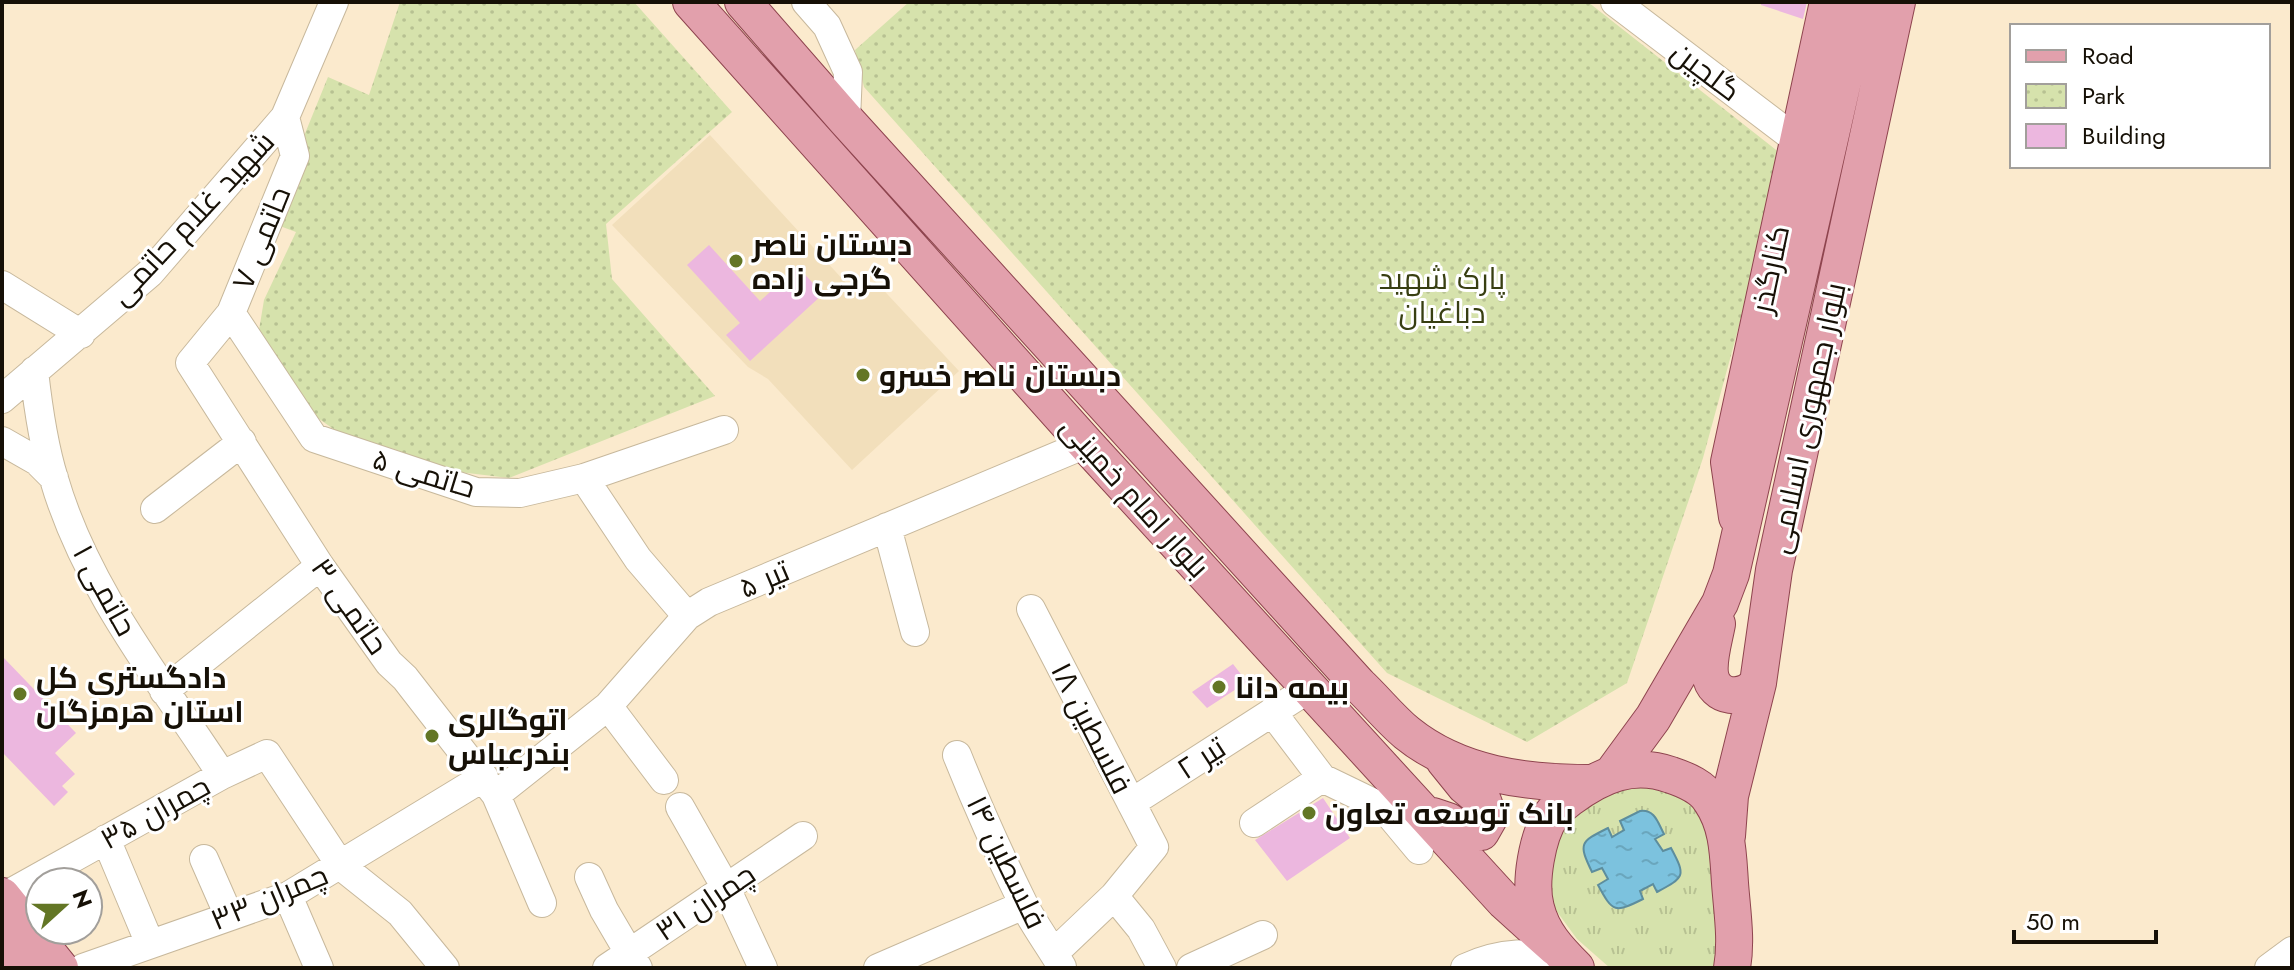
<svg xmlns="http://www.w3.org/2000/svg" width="2294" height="970" font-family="Jost,Cairo,sans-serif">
<defs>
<pattern id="grass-tufts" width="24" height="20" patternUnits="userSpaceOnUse" patternTransform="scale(2)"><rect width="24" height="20" fill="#d6e2ac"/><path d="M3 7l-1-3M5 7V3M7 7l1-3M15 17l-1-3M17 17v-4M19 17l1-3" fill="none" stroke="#b7c192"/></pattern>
<pattern id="park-dots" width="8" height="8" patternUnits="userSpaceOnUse" patternTransform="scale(2)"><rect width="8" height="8" fill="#d6e2ac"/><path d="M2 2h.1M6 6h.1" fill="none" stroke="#b7c192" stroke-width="1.8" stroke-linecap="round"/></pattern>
<pattern id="water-ripples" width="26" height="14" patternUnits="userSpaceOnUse" patternTransform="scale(2)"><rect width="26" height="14" fill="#7cc2de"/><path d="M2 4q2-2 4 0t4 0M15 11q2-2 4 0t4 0" fill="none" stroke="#6aa6bd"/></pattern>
</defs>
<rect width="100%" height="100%" fill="#fbeacd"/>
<path fill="#f2dfbb" d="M710 135 858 296 875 281 959 371 852 470 768 379 748 367 612 225Z"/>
<path fill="url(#grass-tufts)" d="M1656 786 1689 799 1707 820 1723 917 1715 968H1610L1577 939 1555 909 1550 895 1549 862 1567 820 1610 789Z"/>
<path fill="url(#park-dots)" d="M400 2H634L732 112 606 224 612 279 715 396 509 478 451 471 394 449 342 435 305 409 258 336 264 300 296 232 269 222 328 77 369 95Z
M909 2H1588L1785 157 1703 458 1627 683 1527 742 1387 673 864 87 855 50Z"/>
<path fill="url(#water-ripples)" stroke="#5d8d9d" stroke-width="2" d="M1640 811C1655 809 1658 823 1664 834L1655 839 1663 851 1671 848C1686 876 1685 877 1657 892L1653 884 1640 891 1643 899C1615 913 1613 913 1598 885L1608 879 1602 868 1592 872C1578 843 1580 842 1608 828L1612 837 1624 830 1620 821Z"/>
<path fill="#ecb7df" d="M1761 2H1807L1803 19 1761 5Z
M709 245 760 301 798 267 823 294 750 361 726 335 740 323 687 265Z
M2 656 76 733 55 753 75 774 62 786 68 792 54 806 2 752Z
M1233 664 1247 682 1207 708 1192 692Z
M1323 798 1350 838 1287 881 1255 840Z"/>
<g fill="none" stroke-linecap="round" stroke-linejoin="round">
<g stroke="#c7b89c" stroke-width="30">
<path id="minor" d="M806 2 827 26 848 72 846 120
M1615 2 1798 141
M285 117 295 156 231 313 190 363 320 566 389 663 405 678 496 795 542 903
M2 285 81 334
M231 313 314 438 476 492 520 493 584 478 724 430
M34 371C38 407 43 444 54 479 86 589 160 680 222 775
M2 399 150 273 285 117 334 2
M2 441 37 461 54 478
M584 478 638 559 687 616
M155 509 242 442
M887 527 915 632
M1031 609 1154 847 1114 896 1054 953
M164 691 320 566
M608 706 664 780
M1272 712 1322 778 1384 808 1419 850
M957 755C977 805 999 854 1023 903 1034 925 1050 946 1062 967
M496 795 608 706 687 616 709 602 1086 444
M1131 803 1310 688
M680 807 726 888 763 968
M1254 823 1322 778
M106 839 150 944
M204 859 229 916
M589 877 604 910 638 968
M288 896 319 968
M1114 896 1141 929 1162 968
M3 897 222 775 267 754 341 866 400 913 445 968
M83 968 288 896 484 777
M607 968 803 836
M878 968 1024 905
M1191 968 1263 935
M1465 968C1497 953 1537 948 1568 965
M2269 968 2292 951"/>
</g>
<g stroke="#8e444e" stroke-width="38">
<path id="major" d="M691 2 1086 444 1505 902 1556 948
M743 2 846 120 1359 685C1375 700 1390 719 1407 733 1459 775 1526 783 1590 783
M1737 517 1729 462 1828 2
M1717 624C1714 640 1708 659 1710 674 1714 700 1744 701 1758 683
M1612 774 1653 718 1720 603 1731 574 1861 2
M1433 816 1448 821 1465 833 1481 832 1489 818 1483 801 1465 786 1444 760
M1727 836 1730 796 1758 683 1774 570 1897 2
M2 896 60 968
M2 944 21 968
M1576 968C1558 950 1542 933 1536 908 1529 883 1537 836 1552 814 1556 808 1564 803 1570 798 1601 775 1633 761 1671 775 1686 780 1703 787 1711 801 1728 826 1728 854 1730 883 1732 911 1737 940 1732 968"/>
</g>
<use href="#minor" stroke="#fff" stroke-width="28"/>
<use href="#major" stroke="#e2a0ac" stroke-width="36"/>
</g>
<g fill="#637625" stroke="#fff" stroke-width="3">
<circle cx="736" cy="261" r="8"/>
<circle cx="863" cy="375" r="8"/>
<circle cx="1219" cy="687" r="8"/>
<circle cx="20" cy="694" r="8"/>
<circle cx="432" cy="736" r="8"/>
<circle cx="1309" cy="813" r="8"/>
</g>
<g text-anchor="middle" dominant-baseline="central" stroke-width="6" stroke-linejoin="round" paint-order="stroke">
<g font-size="30" fill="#161006" stroke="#fff">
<text transform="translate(1706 71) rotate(37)">گلچین</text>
<text transform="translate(192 218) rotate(-47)">شهید غلام حاتمی</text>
<text transform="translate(261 238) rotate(-68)">حاتمی ۷</text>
<text transform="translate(1770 269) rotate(-78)">کنارگذر</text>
<text transform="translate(1807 418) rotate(-78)">بلوار جمهوری اسلامی</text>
<text transform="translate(424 473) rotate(17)">حاتمی ۵</text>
<text transform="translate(1135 497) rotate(48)">بلوار امام خمینی</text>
<text transform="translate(764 579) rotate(-23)">تیر ۵</text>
<text transform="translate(105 590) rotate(61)">حاتمی ۱</text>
<text transform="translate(350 606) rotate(55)">حاتمی ۳</text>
<text transform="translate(1092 728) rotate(63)">فلسطین ۱۸</text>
<text transform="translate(1201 758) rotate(-33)">تیر ۲</text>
<text transform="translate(155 812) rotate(-29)">چمران ۳۵</text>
<text transform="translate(1007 862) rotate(64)">فلسطین ۱۴</text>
<text transform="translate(269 897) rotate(-23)">چمران ۳۳</text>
<text transform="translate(705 902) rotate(-34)">چمران ۳۱</text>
</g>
<g font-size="30" font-weight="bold" fill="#161006" stroke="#fff" text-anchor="start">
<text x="752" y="244">دبستان ناصر<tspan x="752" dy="34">گرجی زاده</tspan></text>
<text x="879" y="375">دبستان ناصر خسرو</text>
<text x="36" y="677">دادگستری کل<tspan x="36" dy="34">استان هرمزگان</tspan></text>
<text x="1235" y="687">بیمه دانا</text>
<text x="448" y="719">اتوگالری<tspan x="448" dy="34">بندرعباس</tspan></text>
<text x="1325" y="813">بانک توسعه تعاون</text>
</g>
<g font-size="30" fill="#383f12" stroke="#fff">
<text x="1442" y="278">پارک شهید<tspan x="1442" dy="34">دباغیان</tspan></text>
</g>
</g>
<rect width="2294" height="970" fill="none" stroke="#161006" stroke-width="8"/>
<rect x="2010" y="24" width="260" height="144" fill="#ffffff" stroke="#a29f9b" stroke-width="2"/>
<rect x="2026" y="50" width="40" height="12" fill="#e2a0ac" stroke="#a29f9b" stroke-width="2"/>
<text x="2082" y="64" font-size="24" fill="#161006">Road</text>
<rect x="2026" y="84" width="40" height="24" fill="url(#park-dots)" stroke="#a29f9b" stroke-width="2"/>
<text x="2082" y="104" font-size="24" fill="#161006">Park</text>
<rect x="2026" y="124" width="40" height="24" fill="#ecb7df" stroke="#a29f9b" stroke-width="2"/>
<text x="2082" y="144" font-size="24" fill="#161006">Building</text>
<g transform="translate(64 906) rotate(69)"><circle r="38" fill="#ffffff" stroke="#a29f9b" stroke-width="2"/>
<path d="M0-6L14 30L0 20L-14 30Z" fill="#637625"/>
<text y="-12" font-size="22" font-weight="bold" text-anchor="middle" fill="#161006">N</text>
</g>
<path d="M2014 930v12h142v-12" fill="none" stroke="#161006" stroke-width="4"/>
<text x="2026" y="930" font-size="24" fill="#161006" stroke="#ffffff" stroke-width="6" paint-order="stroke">50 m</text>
</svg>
